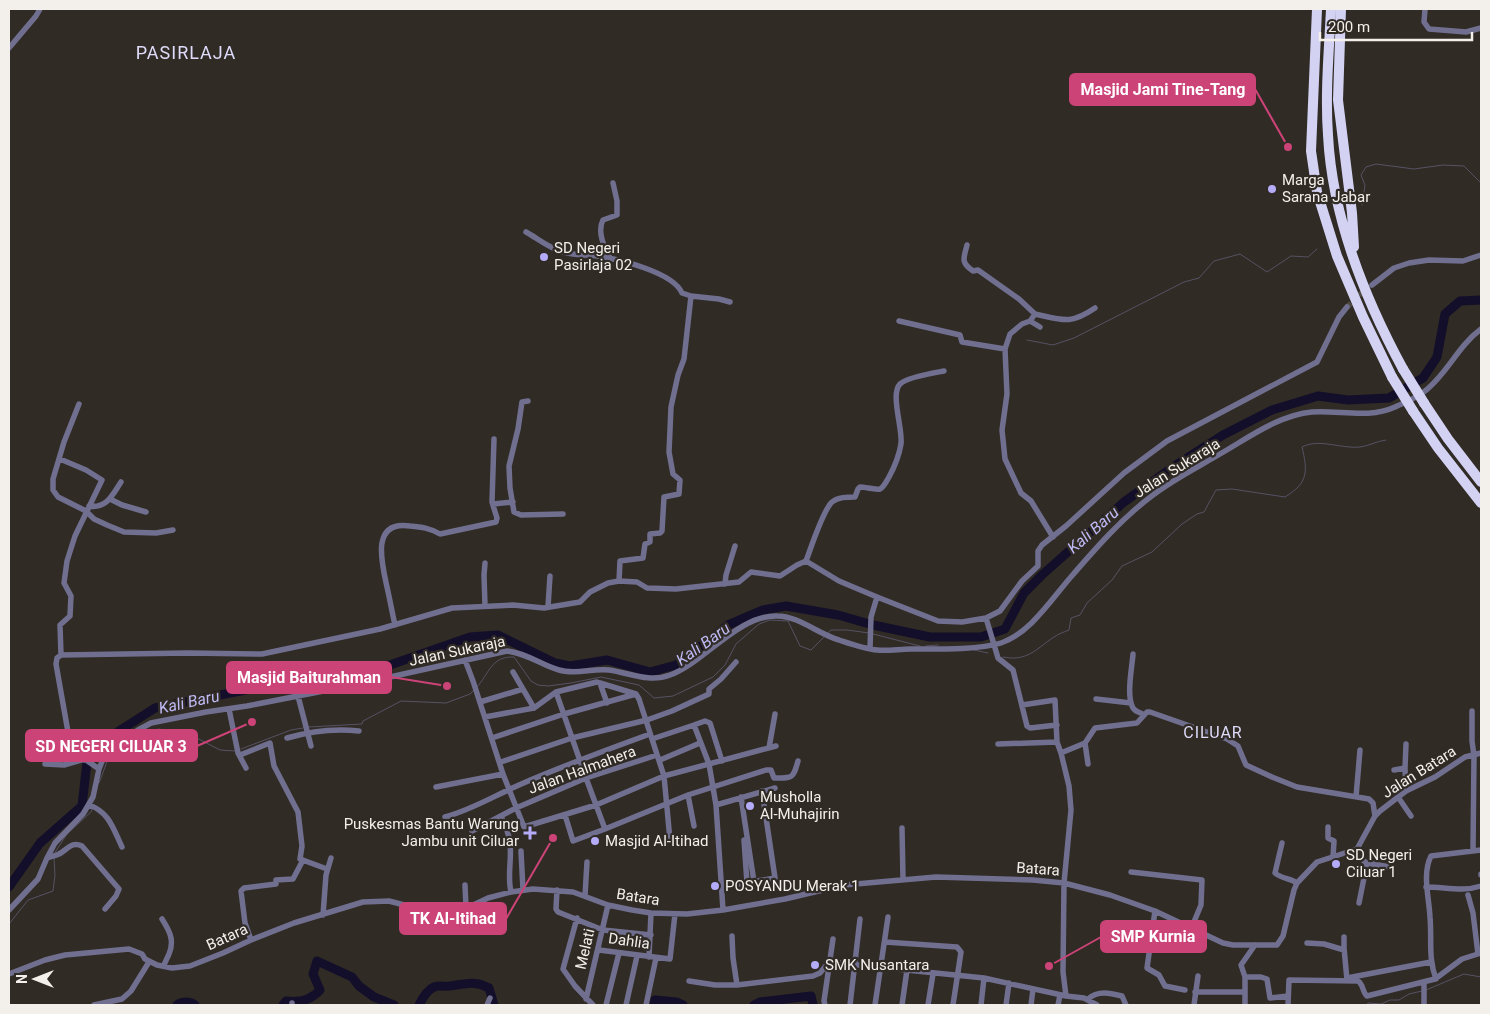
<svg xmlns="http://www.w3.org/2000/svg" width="1490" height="1014" font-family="Roboto,sans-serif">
<rect width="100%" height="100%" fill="#302b25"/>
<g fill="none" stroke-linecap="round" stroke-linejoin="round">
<path stroke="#565264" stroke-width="1" d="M1362 205 1365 185 1361 175 1366 167 1376 164 1414 169 1443 165 1464 166 1481 183
M1027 340 1053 345 1074 338 1184 282 1199 278 1214 261 1240 254 1267 272 1291 256 1308 257 1317 249
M828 633 831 630H847L869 633
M873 634 920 646
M926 646 938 645
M974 650 988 653
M1003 657C1027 662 1036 649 1054 637 1058 634 1064 632 1069 630L1071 618 1080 615 1087 603 1112 580 1122 566 1152 552 1182 524 1197 514 1204 512 1216 490 1232 489 1285 497C1308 483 1308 472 1302 447 1319 438 1341 449 1360 447 1369 446 1377 441 1386 440
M477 687C489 674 491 656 514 657L531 681 538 685 548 686 571 683 601 677 639 685 654 698 673 696 713 677 725 665 736 644 759 624 770 620 788 621 800 646 811 650 825 636
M309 727 362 724 363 721 401 701 446 703 470 694 474 690
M241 749 291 730 303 728
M99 783 108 759 121 746 138 734 159 729 191 735 220 750 235 751
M54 854 67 834 91 812 92 809
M9 924 28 900 53 891 55 875 54 858
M1426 990 1464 974 1481 977
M1367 1005 1368 1003 1381 1004 1390 1000H1399L1409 994 1422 991"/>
<path stroke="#130e29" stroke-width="9" d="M9 887 40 843 82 806 87 762 119 731 155 708 265 686 390 665 470 637 498 635 555 663 570 666 607 660 650 672 676 665 728 625 763 610 786 606 838 615 873 625 930 637H981L1005 629 1024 593 1042 575 1124 502 1176 465 1223 435 1272 410 1318 396 1348 400 1389 398 1423 378 1437 357 1445 314 1460 301 1481 300
M177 1005C182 1001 190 1001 195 1005
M283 1005 286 1001C300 1003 311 1000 320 990L313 974 317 961 352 977 359 986 374 997 394 1005
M419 1005C422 999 427 990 434 987 439 985 446 987 450 986 465 984 475 980 489 988L494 1005
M654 1005 655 1000 676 1002 683 1005
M754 1005 760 1002 811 996 813 1005"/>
<path stroke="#4d4943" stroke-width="5.5" stroke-dasharray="5.5 3" stroke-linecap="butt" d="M1347 307 1366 289"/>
<path stroke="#716f8f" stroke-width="5.5" d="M1425 9 1424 22 1429 29 1466 32 1481 28
M9 48 36 16 40 9
M526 232C537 238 550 249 563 252 573 255 586 255 597 256 618 259 673 272 682 293L691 296 684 359 678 375 671 407 670 430 669 452 673 474 680 480 679 494 664 497 662 531 660 533 650 534V542L645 544 643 558 620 561 619 581
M967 245C964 258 960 262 973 271L978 270 1019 299 1035 314 1030 321
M610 258C604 248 597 231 603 220L617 215V201L613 183
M1372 285 1394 268 1409 263 1429 260 1463 261 1481 255
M691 296 719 299 730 302
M1035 314C1063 320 1070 325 1095 308
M899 321 960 335 962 342 1005 349
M1040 327 1030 321 1022 324 1010 334 1005 349 1007 394 1002 430 1005 459 1021 493 1031 501 1053 537
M528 401 522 402 518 429 509 466 510 488 514 512 521 515 563 514
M79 404 64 442 53 479V490L58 497 86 511 94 519 107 525 124 532 156 533 173 530
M60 459 86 470 102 480 75 536 67 561 64 583 71 596 70 616 60 625 61 655
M110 499 122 505 146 512
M493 504 513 502
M89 506C107 509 113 494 121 482
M806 561C811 548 823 510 832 502 838 497 847 497 855 497L858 489 860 487C866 487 874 490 880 489 884 487 887 480 889 477 895 466 899 456 901 444 903 429 890 394 900 384 907 377 933 373 944 371
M725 584 726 575 735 546
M485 606 484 575 485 563
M548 607 550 576
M986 618 998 658 1013 670 1027 726 1030 728 1057 725
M395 625C392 612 390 600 387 587 382 564 370 520 410 526 421 527 430 528 440 534L496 522 497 518 492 502 494 439
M870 649 871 617 877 597
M1133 654C1132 668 1126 696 1133 708 1135 711 1140 713 1143 714
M465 660 473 681 503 774 524 827 596 805 664 776 776 746
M513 672 534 708
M600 683 636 694 639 699 664 776 670 840
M556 692 586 778 605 829 688 795 766 770H771L774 778C793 778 793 779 798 761
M298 696 311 746
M1096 699 1131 703
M480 702 523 689
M1022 705 1055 700 1057 742 1061 753
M229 709 238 753 246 768
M1472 711V741L1474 756 1473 851
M485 717 534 708 556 692 597 682 600 683 607 703
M694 725 705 721 710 723 722 761
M287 738C311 731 334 728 359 731
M492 738 564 714 636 694
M652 739 694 725 709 764 716 805 723 910
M1085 743 1088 764
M998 744 1057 742
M769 748 775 714
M240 755 270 743 274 766 298 812 302 846 300 859 327 869
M103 759 75 741 68 732 56 664 57 658 61 655 188 653 262 654 380 629 452 608 513 605 544 608 580 602 590 592 608 583 619 581 637 582 647 588 676 589 739 582 751 572 780 576 797 565 806 561 839 581 877 597 938 621 962 622 986 618 1000 611 1022 581 1038 566V551L1042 545 1066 526 1124 473 1167 441 1317 362 1339 317 1347 307
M660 760 700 743
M501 762 572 738 647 720 672 711 709 694V689L721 679 736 662
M45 764 64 765 81 760H86L99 769
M1405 768 1406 744
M1394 770 1405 768 1406 791
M436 787 503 774
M688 795 694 826
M741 797 754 882
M1356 797 1360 750
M1398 797 1411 816
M89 805C109 812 113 828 122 847
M716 805 775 788
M565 815 573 841 605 829
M501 816C505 825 509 833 510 843 512 860 507 875 511 892
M445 817C471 810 494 796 519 785 562 766 606 750 650 734
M1328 827V838L1334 841 1333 857
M902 828 903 879
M472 831 516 808 586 778 657 755
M744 840 747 883
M1282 843 1275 873C1282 879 1290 878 1297 883
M521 851 523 890
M1351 852 1367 863 1390 867
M47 858C51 856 56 856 59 854 68 849 72 841 82 846L119 889 116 896 105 909
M1131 872 1202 880 1201 905 1191 929
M1481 874V875
M465 885 466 908
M721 887 775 878 762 791
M1426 887C1445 887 1463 892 1481 886
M557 890 556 909 558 912 603 930 651 935
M1468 895 1473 913 1478 954
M585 896 587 862
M1359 903 1367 863
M9 910 38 879 47 858 55 843 83 814 93 797 99 769 103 759 115 747 138 730 151 723 206 712 247 706 354 685 507 651C527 653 541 665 559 670 576 675 592 668 609 670 630 673 649 683 670 675 705 662 738 615 777 616 799 616 818 634 839 640 851 644 865 649 877 650 888 651 900 649 911 649 935 649 979 650 1001 643 1029 634 1051 600 1070 578 1095 549 1122 518 1153 495 1174 479 1198 467 1220 454 1248 438 1279 415 1312 412 1339 410 1369 419 1395 407 1405 402 1417 398 1425 391 1447 374 1458 346 1481 329
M1155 911 1147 968 1159 975 1165 986 1185 990
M323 915 326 875 331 858
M577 918 563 969 575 986 593 1005
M162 919C169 930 175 940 169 954 167 959 165 961 164 966
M732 936 733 958 737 985
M1344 937V948L1347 980
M251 940 245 923 241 891 244 888 276 884V880L293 879 303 860
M885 942 957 947 961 952 953 1005
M1307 943 1324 944 1344 950
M599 950 670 959 675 914
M649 957 651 913
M829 962 984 978 1066 996
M9 974 45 960 65 955 129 949 142 954 145 959 157 965 172 968 190 966 223 953 251 940 294 923 363 902 389 901 423 910 455 911 469 907 488 898 511 892 533 889 573 892 608 905 632 910 651 913 687 914 723 910 785 899 844 885 936 877 1033 880 1064 883 1110 895 1155 911 1223 943 1233 945H1277L1283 936 1294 890 1297 883 1317 862 1357 849 1375 816 1380 811 1406 791 1435 777 1465 757 1481 753
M1245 977H1261L1267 979 1270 998 1288 996
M1347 978 1431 962
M1436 979C1428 958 1432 939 1430 917 1429 897 1422 874 1431 856L1481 850
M689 981 715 985H737L813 976 820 973 829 962
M1195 992H1245
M586 999 608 905
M1088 999C1098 990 1110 993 1122 996L1126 1005
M94 1005 122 999 131 991 149 962
M292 1005V1003
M487 1005 490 998
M606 1005 619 953
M626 1005 637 956
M646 1005 656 958
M825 1005 824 1001 833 939
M850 1005 860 919
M875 1005 888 917
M902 1005 907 970
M928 1005 933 974
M981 1005 984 978
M1006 1005 1009 983
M1031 1005 1033 989
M1058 1005 1060 995
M1097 1005 1084 998 1066 996 1063 972 1064 883 1071 810 1069 786 1061 753 1085 743 1095 728 1137 723 1147 712H1150L1227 739 1238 746 1246 765 1272 777 1297 787 1369 799 1373 803 1375 816
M1194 1005 1198 976
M1245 1005V977L1241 965 1255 945
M1288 1005 1289 980 1358 981C1364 985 1362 992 1367 996L1435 979 1462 959 1481 953
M1424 1005V983"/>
<path stroke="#d4d2f3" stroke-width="10" d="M1317 9 1311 151 1317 192 1337 256 1363 317 1392 377
M1331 9C1329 51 1325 93 1328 135 1332 215 1365 299 1403 369
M1341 9 1338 100 1352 213 1354 247
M1424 403 1448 439 1481 482
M1413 411 1438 448 1481 503"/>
<path stroke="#d4d2f3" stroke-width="10" d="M1403 369 1424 403
M1392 377 1413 411"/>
</g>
<g fill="#b4acf9" stroke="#302b25" stroke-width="2">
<circle cx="1272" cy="189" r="5"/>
<circle cx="544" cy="257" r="5"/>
<circle cx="750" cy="806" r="5"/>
<path d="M527.5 825.5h5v5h5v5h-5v5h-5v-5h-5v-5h5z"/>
<circle cx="595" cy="841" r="5"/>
<circle cx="1336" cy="864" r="5"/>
<circle cx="715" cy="886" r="5"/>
<circle cx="815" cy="965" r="5"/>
</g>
<g text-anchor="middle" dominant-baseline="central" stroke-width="4.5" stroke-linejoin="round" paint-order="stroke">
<g font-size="15" fill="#f3f0ec" stroke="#302b25" text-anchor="start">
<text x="1282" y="180">Marga<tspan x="1282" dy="17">Sarana Jabar</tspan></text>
<text x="554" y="248">SD Negeri<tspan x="554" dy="17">Pasirlaja 02</tspan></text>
<text x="760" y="797">Musholla<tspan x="760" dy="17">Al-Muhajirin</tspan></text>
<text x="519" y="824" text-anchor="end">Puskesmas Bantu Warung<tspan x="519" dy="17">Jambu unit Ciluar</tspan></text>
<text x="605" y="841">Masjid Al-Itihad</text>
<text x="1346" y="855">SD Negeri<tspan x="1346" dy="17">Ciluar 1</tspan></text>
<text x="725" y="886">POSYANDU Merak 1</text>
<text x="825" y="965">SMK Nusantara</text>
</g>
<g font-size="15" fill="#f3f0ec" stroke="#302b25">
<text transform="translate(1177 468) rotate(-32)">Jalan Sukaraja</text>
<text transform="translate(457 651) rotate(-12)">Jalan Sukaraja</text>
<text transform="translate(582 770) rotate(-20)">Jalan Halmahera</text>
<text transform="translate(1419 772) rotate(-32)">Jalan Batara</text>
<text transform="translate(1038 869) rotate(4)">Batara</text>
<text transform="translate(638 897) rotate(9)">Batara</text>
<text transform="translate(227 937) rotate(-24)">Batara</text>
<text transform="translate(629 941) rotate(8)">Dahlia</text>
<text transform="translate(585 949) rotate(-77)">Melati</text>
</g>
<g font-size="16" font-style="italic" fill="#bfbaf5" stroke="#302b25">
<text transform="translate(1093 530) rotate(-41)">Kali Baru</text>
<text transform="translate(703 644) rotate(-35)">Kali Baru</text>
<text transform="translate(189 702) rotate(-12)">Kali Baru</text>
</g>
<g font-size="16" letter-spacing="1" fill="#dedcfa" stroke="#302b25">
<text x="1213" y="732">CILUAR</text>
</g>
<g font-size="18" letter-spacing="1" fill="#dedcfa" stroke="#302b25">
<text x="186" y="52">PASIRLAJA</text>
</g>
</g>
<path fill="none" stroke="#cc4378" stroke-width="2" d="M1288 147L1255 89M447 686L391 677M252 722L197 746M553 838L506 919M1049 966L1101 937"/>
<g fill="#cc4378" stroke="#302b25" stroke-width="2">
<circle cx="1288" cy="147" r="5"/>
<circle cx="447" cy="686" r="5"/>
<circle cx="252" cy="722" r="5"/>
<circle cx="553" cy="838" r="5"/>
<circle cx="1049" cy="966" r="5"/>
</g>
<g fill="#cc4378" stroke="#cc4378" stroke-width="2">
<rect x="1070" y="74" width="185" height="31" rx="5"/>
<rect x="227" y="662" width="164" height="31" rx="5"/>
<rect x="26" y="730" width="171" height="31" rx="5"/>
<rect x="400" y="903" width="106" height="31" rx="5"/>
<rect x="1101" y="921" width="105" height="31" rx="5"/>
</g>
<g font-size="16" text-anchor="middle" font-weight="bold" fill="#fff">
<text x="1163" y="95">Masjid Jami Tine-Tang</text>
<text x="309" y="683">Masjid Baiturahman</text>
<text x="111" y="752">SD NEGERI CILUAR 3</text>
<text x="453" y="924">TK Al-Itihad</text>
<text x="1153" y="942">SMP Kurnia</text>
</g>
<rect width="1490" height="1014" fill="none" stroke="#f3f0ec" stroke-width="20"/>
<g transform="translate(35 979) rotate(270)" stroke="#302b25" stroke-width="4" paint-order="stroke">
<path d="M0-4L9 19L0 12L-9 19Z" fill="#f3f0ec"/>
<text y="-8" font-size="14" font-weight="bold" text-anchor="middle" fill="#f3f0ec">N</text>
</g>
<path d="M1320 32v8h152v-8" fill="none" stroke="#f3f0ec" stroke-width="2.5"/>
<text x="1328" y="32" font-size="15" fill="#f3f0ec" stroke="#302b25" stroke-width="4" paint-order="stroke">200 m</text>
</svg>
